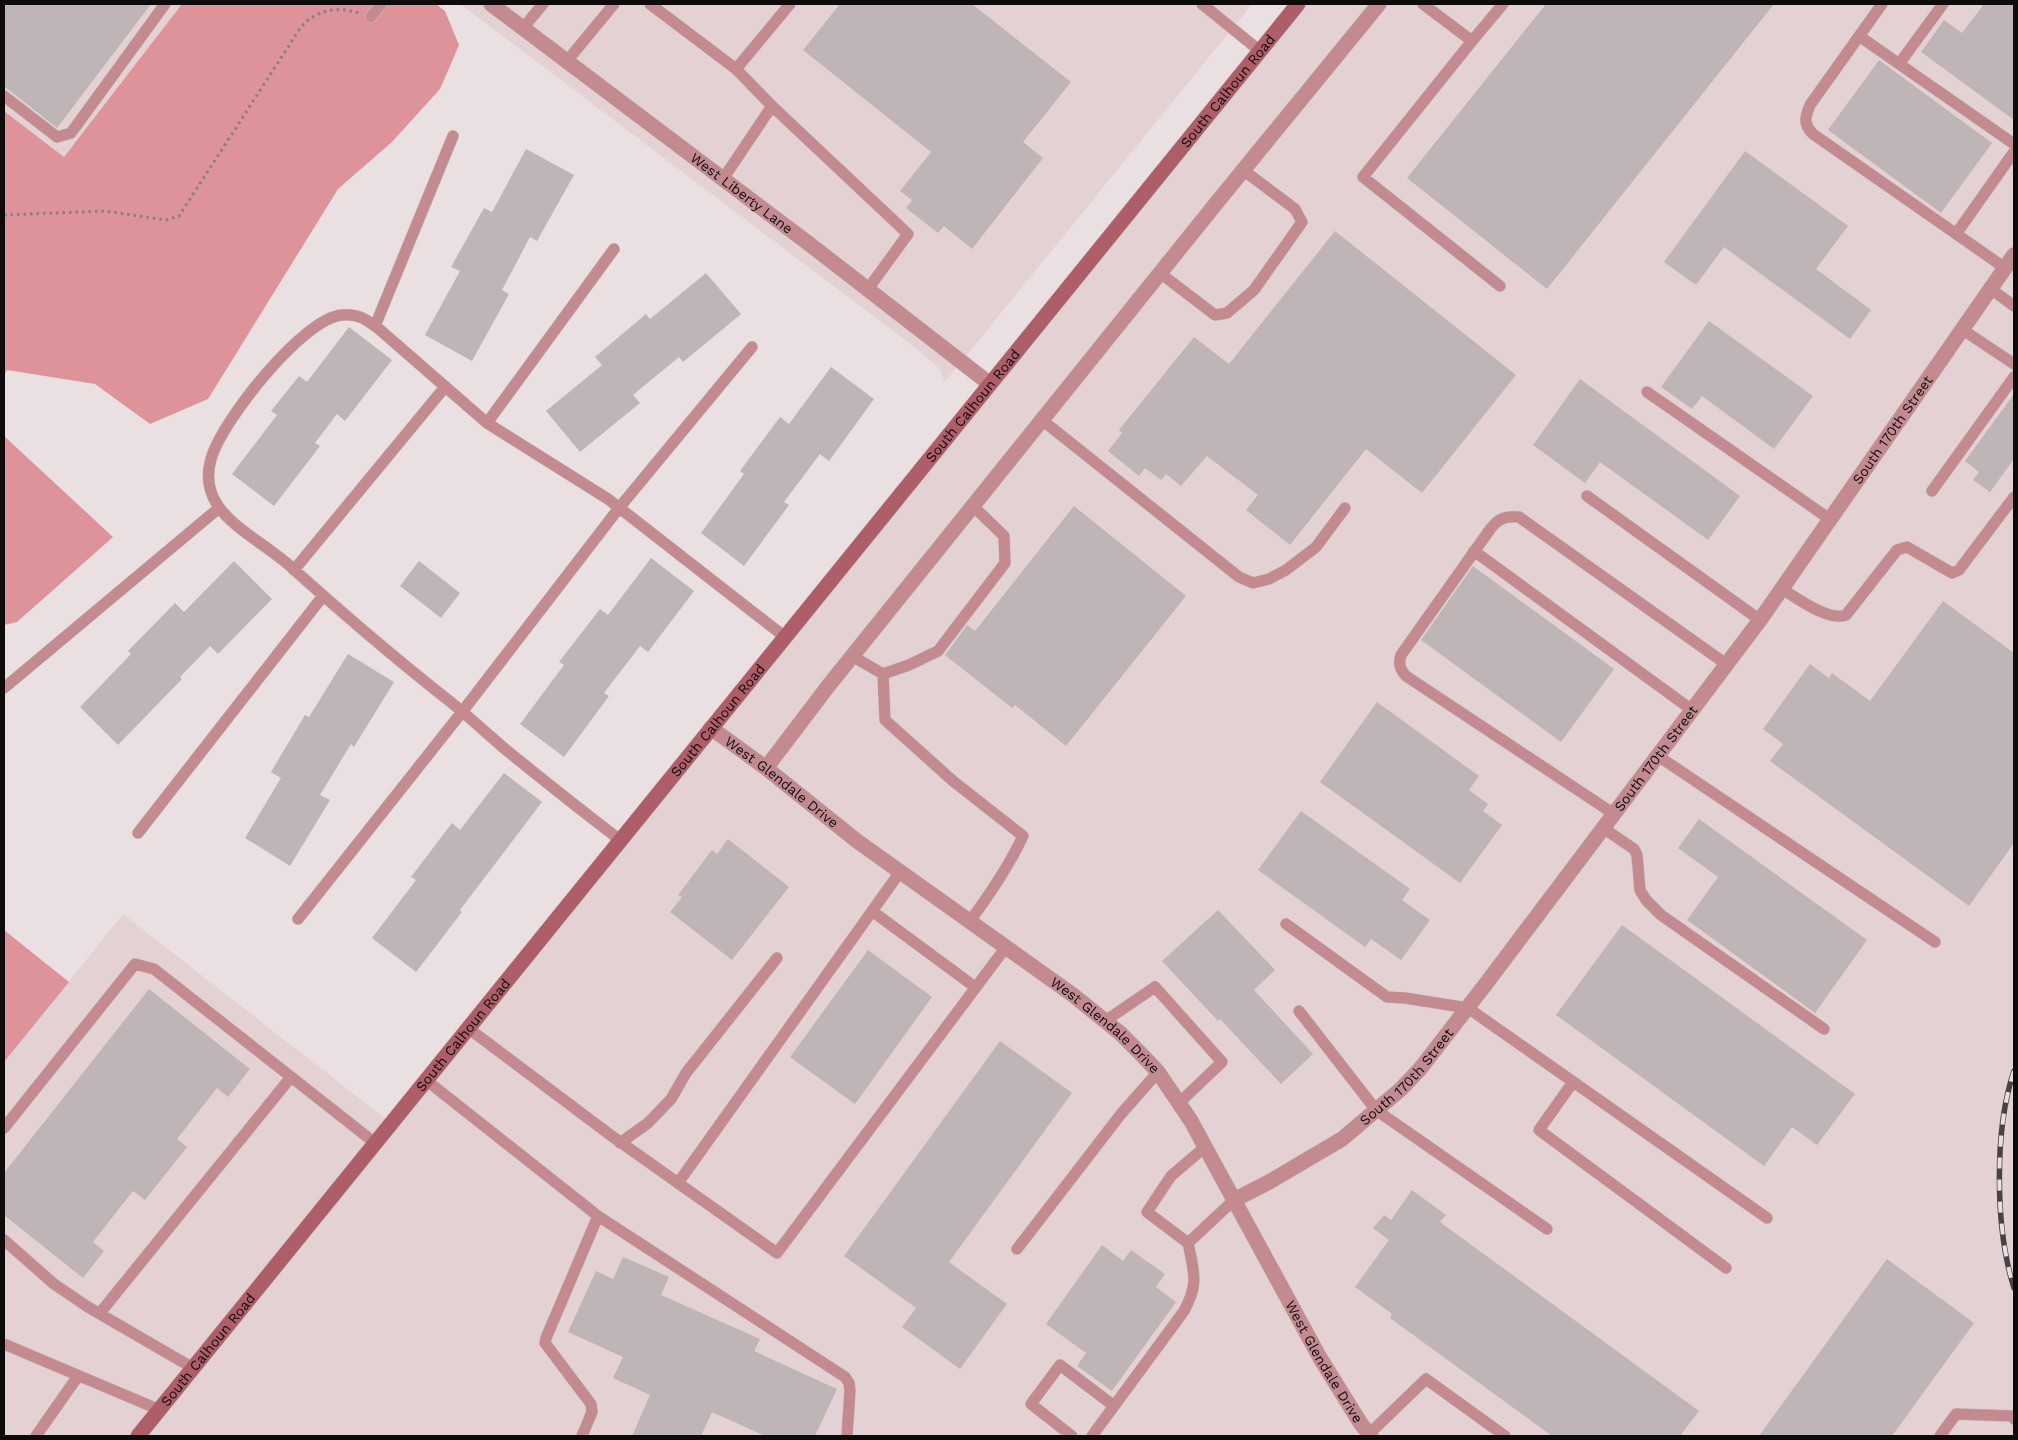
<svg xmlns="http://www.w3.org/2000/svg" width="2018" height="1440" font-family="'Work Sans',sans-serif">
<rect width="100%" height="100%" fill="#eae0e1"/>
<path fill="#e4d1d3" d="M4 4H182L64 157 4 111Z
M460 4H1252L945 382 939 368 913 346Z
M1298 4H2014V1436H4V1062L123 914 391 1123Z"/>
<path fill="#de929a" d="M182 4H436L445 11 459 45 440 89 392 142 338 189 208 399 150 424 95 384 7 370 4 375V111L64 157Z
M4 436 113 537 17 622 4 625Z
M4 930 69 982 4 1062Z"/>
<path fill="#bfb5b6" d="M4 4H151L57 128 4 86Z
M840 4H972L1071 82 1023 142 1043 158 972 249 944 226 938 233 906 208 912 200 900 191 931 152 803 50Z
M1546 4H1774L1547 289 1407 178Z
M1984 4H2014V120L1921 52 1944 20 1962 33Z
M1879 60 1992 143 1941 213 1828 130Z
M526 149 574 175 537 241 530 237 502 290 509 294 472 361 425 335 460 271 451 267 484 208 492 212Z
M1745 151 1848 226 1816 269 1871 310 1850 339 1724 247 1696 285 1664 262Z
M1335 231 1516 375 1422 493 1366 449 1290 545 1246 510 1258 495 1207 456 1181 486 1166 474 1161 480 1145 468 1139 476 1108 451 1122 433 1119 430 1194 337 1229 364Z
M706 273 741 314 683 362 679 357 633 395 640 403 580 452 546 411 602 365 595 357 646 314 650 319Z
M1709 321 1813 396 1774 449 1702 396 1692 409 1661 387Z
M349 327 392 360 345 421 337 414 315 443 320 446 274 506 232 474 277 415 271 411 299 376 307 382Z
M831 367 874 399 829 461 820 454 784 502 789 505 744 566 701 533 744 474 740 471 780 417 789 424Z
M1580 379 1740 496 1708 540 1600 462 1585 483 1533 445Z
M2014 394V459L1990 492 1973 480 1979 472 1965 461Z
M1074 506 1186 596 1066 746 1015 705 1012 708 945 655 967 625 975 631Z
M651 558 694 591 648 652 640 646 604 693 609 696 564 757 520 724 564 665 559 662 600 609 608 615Z
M234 561 272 599 218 654 210 646 180 677 182 679 118 745 80 707 131 654 128 651 175 603 184 612Z
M419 561 460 593 441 618 400 586Z
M1473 566 1614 669 1561 742 1421 640Z
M1943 601 2014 653V843L1969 906 1770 761 1783 744 1763 729 1810 664 1829 678 1832 673 1870 701Z
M348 654 394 682 354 747 351 744 320 795 330 800 290 866 245 838 281 778 271 772 305 715 309 717Z
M1377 702 1479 776 1469 790 1488 804 1483 811 1502 825 1460 883 1320 782Z
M504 773 542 802 460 910 462 912 416 972 372 938 416 880 411 877 452 823 460 830Z
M1301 811 1410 889 1402 900 1430 920 1401 960 1371 939 1365 947 1258 870Z
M1699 819 1867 940 1815 1013 1687 920 1718 877 1678 848Z
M728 839 789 887 732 960 670 912 682 897 678 895 712 850 717 854Z
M1218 910 1275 970 1254 990 1313 1054 1281 1084 1220 1019 1218 1021 1162 961Z
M1622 925 1855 1094 1817 1145 1792 1127 1764 1166 1556 1015Z
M868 950 932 997 855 1104 790 1057Z
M149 989 250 1069 228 1097 217 1088 177 1139 187 1147 145 1200 133 1191 93 1242 104 1251 83 1278 4 1215V1173Z
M1000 1041 1072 1093 949 1262 1007 1304 960 1369 902 1327 916 1308 844 1256Z
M1412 1190 1446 1215 1440 1222 1699 1411 1680 1436H1552L1390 1318 1392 1314 1355 1287 1389 1240 1373 1228 1384 1215 1391 1220Z
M1102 1245 1123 1261 1131 1250 1165 1274 1156 1287 1176 1302 1112 1391 1077 1366 1086 1353 1046 1324Z
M623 1257 669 1277 661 1295 760 1339 754 1351 837 1389 815 1436H765L712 1412 701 1436H632L650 1395 613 1378 623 1357 568 1332 596 1271 613 1279Z
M1887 1259 1974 1323 1892 1436H1759Z"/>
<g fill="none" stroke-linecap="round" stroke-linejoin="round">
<g stroke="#c7bebf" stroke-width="12">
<path id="lane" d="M650 4 736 69 790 4
M1202 4 1260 51
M1423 4 1472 41 1363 177 1500 286
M1882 4 1810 105C1805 117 1803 124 1813 134L2005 268
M371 17 381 4
M523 28 543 4
M1859 36 2014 144
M1472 41 1503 4
M567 61 614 4
M1899 64 1943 4
M4 96 57 137 71 133 165 4
M772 106 908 234 868 289
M723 179 772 106 736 69
M1956 234 2014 152
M1160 273 1215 315 1227 313 1254 290 1302 222 1295 209 1243 170
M1991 289 2014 306
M375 326 453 136
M1963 330 2014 364
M1647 392 1831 520
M1042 420 1239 577 1253 583 1269 579 1286 570 1316 547 1345 508
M487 423 614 249
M1932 491 2014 377
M1587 496 1760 620
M1474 551 1692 710
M294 570 445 387
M1782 589C1797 598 1829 622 1846 615L1897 550 1907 547 1952 573 1959 570 2014 497
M852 656 883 674 909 665 938 651 1005 563 1004 536 973 506
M883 674 885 720 953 781 1023 836C1009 866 990 894 970 921
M4 688 219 508
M1658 756 1935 942
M1614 814 1406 676C1400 669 1398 664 1401 655L1491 528C1499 518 1506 516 1519 517L1726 664
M1603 828 1634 849 1637 855 1640 890 1646 900 1661 915 1824 1029
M138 833 323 596
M620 840C581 810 543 780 505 749 484 731 464 712 443 696 390 654 340 611 290 566 269 547 233 528 218 506 208 491 206 476 211 459 221 422 303 318 342 315 358 313 367 320 379 329L487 423 608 499 785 637
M900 872 678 1183 777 1253 1006 947
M872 911 975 987
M298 919 462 712 619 508 752 347
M1286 924 1387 997 1405 998 1468 1008 1767 1218
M1299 1011 1376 1110 1547 1229
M1105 1021 1155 987 1222 1062 1179 1103
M468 1028 609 1134 678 1183
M426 1080 598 1216 845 1377 849 1383 850 1390 847 1436
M1573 1082 1539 1130 1726 1268
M4 1128 135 964 154 969 375 1143
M620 1143 648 1123 671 1099 686 1073 777 958
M1205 1147 1171 1176 1147 1212 1188 1243 1234 1200
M4 1240 54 1284 88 1307 193 1368
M1017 1249 1121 1114 1158 1072
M100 1313 291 1077
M4 1344 160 1410
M1369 1434 1426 1379 1505 1436
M36 1436 78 1376
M582 1436 592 1412 591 1404 545 1343 546 1338 598 1216
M1072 1436 1031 1404 1060 1365 1114 1406
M1092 1436 1184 1311C1199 1284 1194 1272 1188 1243
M1940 1436 1956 1414 2012 1416 2014 1419"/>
</g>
<g stroke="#c7bebf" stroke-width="16">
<g id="street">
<path id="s1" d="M491 4 808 243 990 384"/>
<path id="s2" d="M711 728 766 768 857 841 1073 995 1120 1033 1141 1054 1158 1072 1191 1121 1320 1358 1361 1424 1371 1436"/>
<path d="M766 768 829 685 1218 201 1379 4"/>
<path id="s3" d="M1234 1200 1269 1182 1342 1139 1401 1089 1420 1069 1485 985 1760 620 2014 255"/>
</g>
</g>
<g stroke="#c7bebf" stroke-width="16">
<g id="secondary">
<path id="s4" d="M138 1436 1298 4"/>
</g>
</g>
<path stroke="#878080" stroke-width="3" stroke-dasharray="2.5 4" stroke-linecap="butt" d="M4 215 105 211 166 220 179 216 301 27C316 10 337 6 359 13"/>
<use href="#lane" stroke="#c38b90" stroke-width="11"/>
<use href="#street" stroke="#c38b90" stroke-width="15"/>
<use href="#secondary" stroke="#ae5e69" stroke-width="15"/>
<g stroke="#474243" stroke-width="5.5">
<path id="rail" d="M2014 1071C1994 1130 1995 1228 2014 1288"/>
</g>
<use href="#rail" stroke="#eae0e1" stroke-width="4" stroke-dasharray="11" stroke-linecap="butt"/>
</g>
<g text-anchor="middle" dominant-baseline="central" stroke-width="4" stroke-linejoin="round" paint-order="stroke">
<g font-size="14" fill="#0e0b0b" stroke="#eae0e1">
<text stroke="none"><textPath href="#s4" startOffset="1731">South Calhoun Road</textPath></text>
<text stroke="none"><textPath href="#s1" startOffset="314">West Liberty Lane</textPath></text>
<text stroke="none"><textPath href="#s4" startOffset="1326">South Calhoun Road</textPath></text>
<text stroke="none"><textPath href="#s3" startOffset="1024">South 170th Street</textPath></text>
<text stroke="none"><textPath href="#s4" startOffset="921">South Calhoun Road</textPath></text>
<text stroke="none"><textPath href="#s3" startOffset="619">South 170th Street</textPath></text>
<text stroke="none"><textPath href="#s2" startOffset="89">West Glendale Drive</textPath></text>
<text stroke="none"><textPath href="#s2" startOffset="494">West Glendale Drive</textPath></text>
<text stroke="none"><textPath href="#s4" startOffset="516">South Calhoun Road</textPath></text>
<text stroke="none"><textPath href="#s3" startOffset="214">South 170th Street</textPath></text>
<text stroke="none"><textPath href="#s4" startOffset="111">South Calhoun Road</textPath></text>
<text stroke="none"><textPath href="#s2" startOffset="899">West Glendale Drive</textPath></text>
</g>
</g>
<rect width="2018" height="1440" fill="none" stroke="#0e0b0b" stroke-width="10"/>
</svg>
